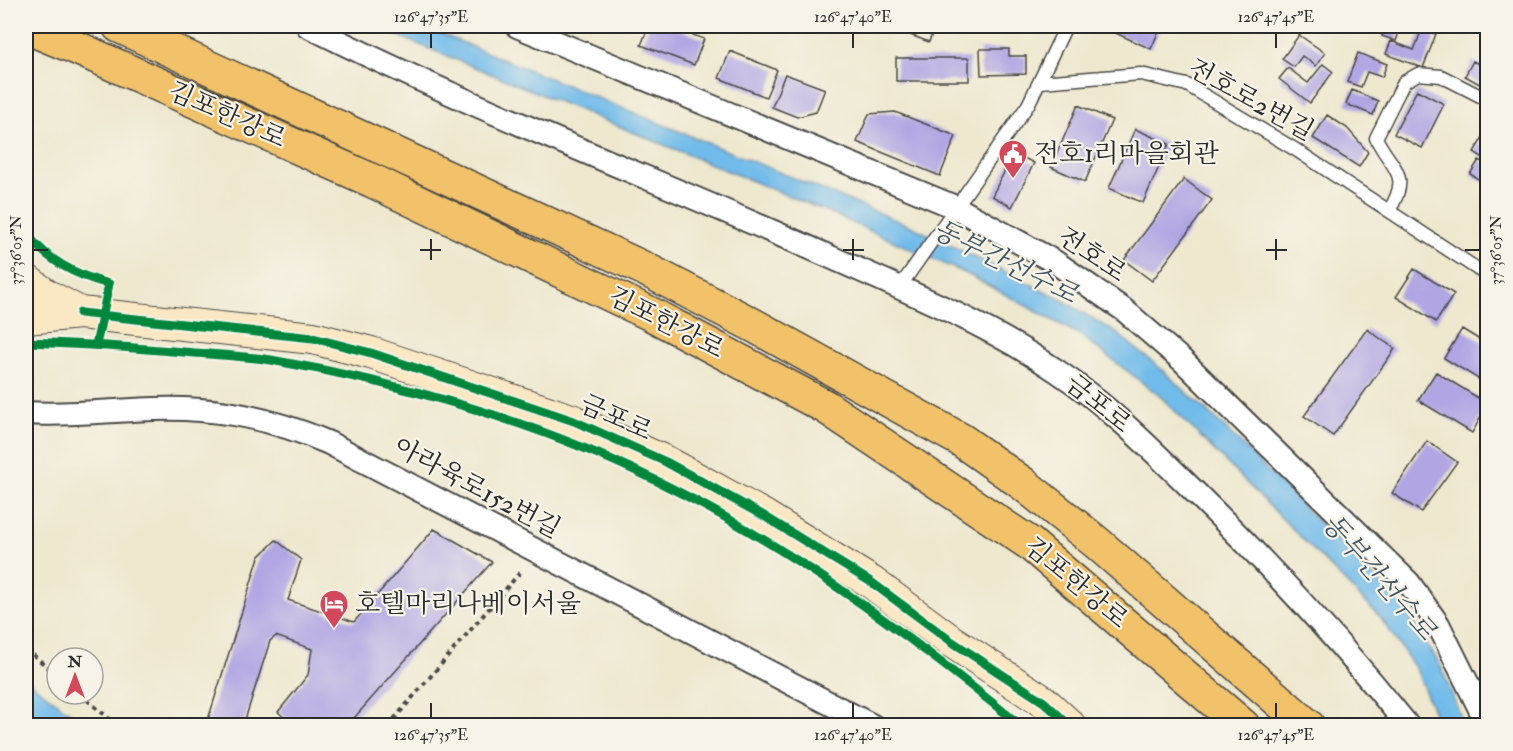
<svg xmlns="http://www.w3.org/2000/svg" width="1513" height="751" font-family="'IM FELL Double Pica','Noto Serif KR',serif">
<rect width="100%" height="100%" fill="#f7f3e8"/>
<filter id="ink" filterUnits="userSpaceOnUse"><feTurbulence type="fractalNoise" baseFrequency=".0167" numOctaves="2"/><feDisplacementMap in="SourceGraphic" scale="12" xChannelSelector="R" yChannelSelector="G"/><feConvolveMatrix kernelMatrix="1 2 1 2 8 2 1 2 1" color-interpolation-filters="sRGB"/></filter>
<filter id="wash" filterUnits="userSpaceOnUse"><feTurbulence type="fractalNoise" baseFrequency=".008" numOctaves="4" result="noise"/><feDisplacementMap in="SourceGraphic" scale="24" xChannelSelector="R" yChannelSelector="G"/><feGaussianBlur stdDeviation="1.35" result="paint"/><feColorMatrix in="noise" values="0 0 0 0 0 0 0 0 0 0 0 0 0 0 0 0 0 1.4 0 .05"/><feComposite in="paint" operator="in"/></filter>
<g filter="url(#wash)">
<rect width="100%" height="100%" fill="#eee8cf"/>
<path fill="#71bbea" stroke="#4e738a" stroke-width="1.5" d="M374 26H422L913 227 1059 298 1118 334 1160 368 1221 424 1400 603 1440 664 1464 725H1439L1416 669 1380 617 1161 397 1080 335 971 276 835 215Z
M26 679 86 725H26Z"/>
<g id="blocks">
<path fill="#b1a5e3" d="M649 26H669L704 39 694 65 641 45Z
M908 26 921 27 935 26 929 42 905 33Z
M1100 26H1161L1151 49Z
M1385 26H1401L1396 41 1382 36Z
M1422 29 1436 34 1423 68 1386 54 1391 41 1414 50Z
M1299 35 1325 53 1316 66 1302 56 1294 67 1282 59Z
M980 49H1009V56H1026V74L981 75Z
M730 51 777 70 766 97 719 78Z
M1358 53 1387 64 1382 77 1367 72 1361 87 1347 82Z
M896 58H969V81H896Z
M1473 61 1488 69 1485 87 1465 76Z
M1323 64 1333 72 1310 103 1279 79 1288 68 1308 83Z
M785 74 825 89 816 112 797 117 772 107Z
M1352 90 1378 101 1373 115 1346 104Z
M1417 90 1444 104 1422 148 1394 134Z
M1078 105 1112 120 1085 182 1051 167Z
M895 112 956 136 940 176 857 142 869 114Z
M1327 115 1347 128 1368 152 1359 167 1313 138Z
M1135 129 1169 144 1143 203 1109 188Z
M1488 129V161L1474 152Z
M1014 153 1034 163 1012 207 992 196Z
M1479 160 1488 165V185L1470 174Z
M1184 179 1212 200 1152 281 1124 260Z
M1414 269 1454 294 1436 322 1396 297Z
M1367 329 1395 349 1333 436 1304 416Z
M1462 329 1488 345V385L1444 358Z
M1436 372 1488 404 1472 433 1418 400Z
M1427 441 1457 462 1421 512 1392 493Z
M434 529 492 562 347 726H294L278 712 308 675 312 649 276 636 270 641 243 726H206L259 557 276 540 301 560 288 600 354 622Z"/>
</g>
</g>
<g filter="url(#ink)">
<use href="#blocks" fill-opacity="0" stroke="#484744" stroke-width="1.5"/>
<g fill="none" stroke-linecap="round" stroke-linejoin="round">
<g stroke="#484744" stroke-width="15">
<path id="lane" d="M1040 82 1141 74 1187 85 1296 150 1488 276
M1389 211C1412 173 1392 170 1376 138L1404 82 1418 74 1441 76 1488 100
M899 288 1028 105 1066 26"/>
</g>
<g stroke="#484744" stroke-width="26">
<path id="street" d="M308 26C474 110 649 176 819 252 900 288 984 322 1057 371 1111 407 1156 454 1202 499 1274 570 1344 646 1408 726
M517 26 955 207 1055 262 1124 310 1183 361 1409 583 1438 624 1488 725
M26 413C84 417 142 405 200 410 245 413 287 425 329 443L873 726"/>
</g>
<g stroke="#484744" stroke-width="34">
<path id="secondary" d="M26 280 46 295 80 313
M26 318 80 313 313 338 371 353 574 421 666 462 764 516 871 582 951 641 1044 702 1070 726"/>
</g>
<g stroke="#484744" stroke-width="36">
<path id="highway" d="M119 26 643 268 753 325 961 440 1022 483 1096 542 1308 726
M26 27 77 48 373 181 653 315 826 407 1029 543 1243 726"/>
</g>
<path stroke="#484744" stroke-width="4" stroke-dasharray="4.5 4.5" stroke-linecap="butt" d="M26 649 57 675
M80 694 118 726
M388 726 523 569"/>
<use href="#lane" stroke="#fff" stroke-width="12"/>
<use href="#street" stroke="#fff" stroke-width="22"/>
<use href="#secondary" stroke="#fae7c3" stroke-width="32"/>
<use href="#highway" stroke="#f2c26a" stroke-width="33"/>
<g stroke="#f7f3e8" stroke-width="13">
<path id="cycleway" d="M26 233C48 261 75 275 109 284L96 345
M80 313 313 338 371 353 574 421 666 462 764 516 871 582 951 641 1044 702 1070 726
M26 342C82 344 139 348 195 353 220 355 246 356 271 360 398 382 537 422 653 479 786 544 906 632 1021 726"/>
</g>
<use href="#cycleway" stroke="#00873e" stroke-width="9"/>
</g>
</g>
<path fill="none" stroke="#2b2b2b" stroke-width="2" d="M431 33V48M853 33V48M1276 33V48M431 239V260M853 239V260M1276 239V260M33 250H48M420 250H441M843 250H864M1266 250H1287M1465 250H1480M431 703V718M853 703V718M1276 703V718"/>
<defs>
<g id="civic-pin" transform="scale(1.5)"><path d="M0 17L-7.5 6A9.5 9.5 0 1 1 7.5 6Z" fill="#d1495b" stroke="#f7f3e8"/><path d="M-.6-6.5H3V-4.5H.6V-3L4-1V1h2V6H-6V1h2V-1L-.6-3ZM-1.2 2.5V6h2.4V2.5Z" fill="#fff"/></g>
<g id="hotel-pin" transform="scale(1.5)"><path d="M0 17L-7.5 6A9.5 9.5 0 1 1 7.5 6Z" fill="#d1495b" stroke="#f7f3e8"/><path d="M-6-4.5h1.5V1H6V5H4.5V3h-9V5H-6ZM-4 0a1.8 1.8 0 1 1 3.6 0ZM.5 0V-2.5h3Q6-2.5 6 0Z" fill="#fff"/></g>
</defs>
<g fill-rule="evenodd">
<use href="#civic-pin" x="1013" y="154"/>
<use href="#hotel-pin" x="334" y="604"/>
</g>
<g text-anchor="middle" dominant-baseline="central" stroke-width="4.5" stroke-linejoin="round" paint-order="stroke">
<g font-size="26" fill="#2b2b2b" stroke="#f7f3e8">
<text transform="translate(1251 100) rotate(29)">전호로2번길</text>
<text transform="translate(227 115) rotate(24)">김포한강로</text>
<text transform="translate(1092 255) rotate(34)">전호로</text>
<text transform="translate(666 323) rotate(27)">김포한강로</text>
<text transform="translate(1098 404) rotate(39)">금포로</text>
<text transform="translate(616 418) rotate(24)">금포로</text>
<text transform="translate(477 488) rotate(28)">아라육로152번길</text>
<text transform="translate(1076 583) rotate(40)">김포한강로</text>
</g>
<g font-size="26" fill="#2b2b2b" stroke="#f7f3e8" text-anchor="start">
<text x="1034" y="154">전호1리마을회관</text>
<text x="355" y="604">호텔마리나베이서울</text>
</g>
<g font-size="27" font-style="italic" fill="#405664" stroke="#f7f3e8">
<text transform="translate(1005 262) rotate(26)">동부간선수로</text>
<text transform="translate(1379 577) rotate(49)">동부간선수로</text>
</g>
</g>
<rect width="1513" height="751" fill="none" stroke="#f7f3e8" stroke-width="66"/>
<g transform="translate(75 676)"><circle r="28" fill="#f7f3e8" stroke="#a5a39c" stroke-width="1.5"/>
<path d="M0-4.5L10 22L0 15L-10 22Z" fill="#d1495b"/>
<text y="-9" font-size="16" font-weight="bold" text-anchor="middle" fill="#2b2b2b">N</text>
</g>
<rect x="33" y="33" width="1447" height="685" fill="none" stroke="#2b2b2b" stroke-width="2"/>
<g font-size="15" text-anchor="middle" fill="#2b2b2b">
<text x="431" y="22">126°47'35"E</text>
<text x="853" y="22">126°47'40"E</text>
<text x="1276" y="22">126°47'45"E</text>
<text transform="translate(16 250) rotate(-90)" y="5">37°36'05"N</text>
<text transform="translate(1496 250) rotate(-90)" y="5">37°36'05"N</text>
<text x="431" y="740">126°47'35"E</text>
<text x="853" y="740">126°47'40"E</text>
<text x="1276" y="740">126°47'45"E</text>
</g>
</svg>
